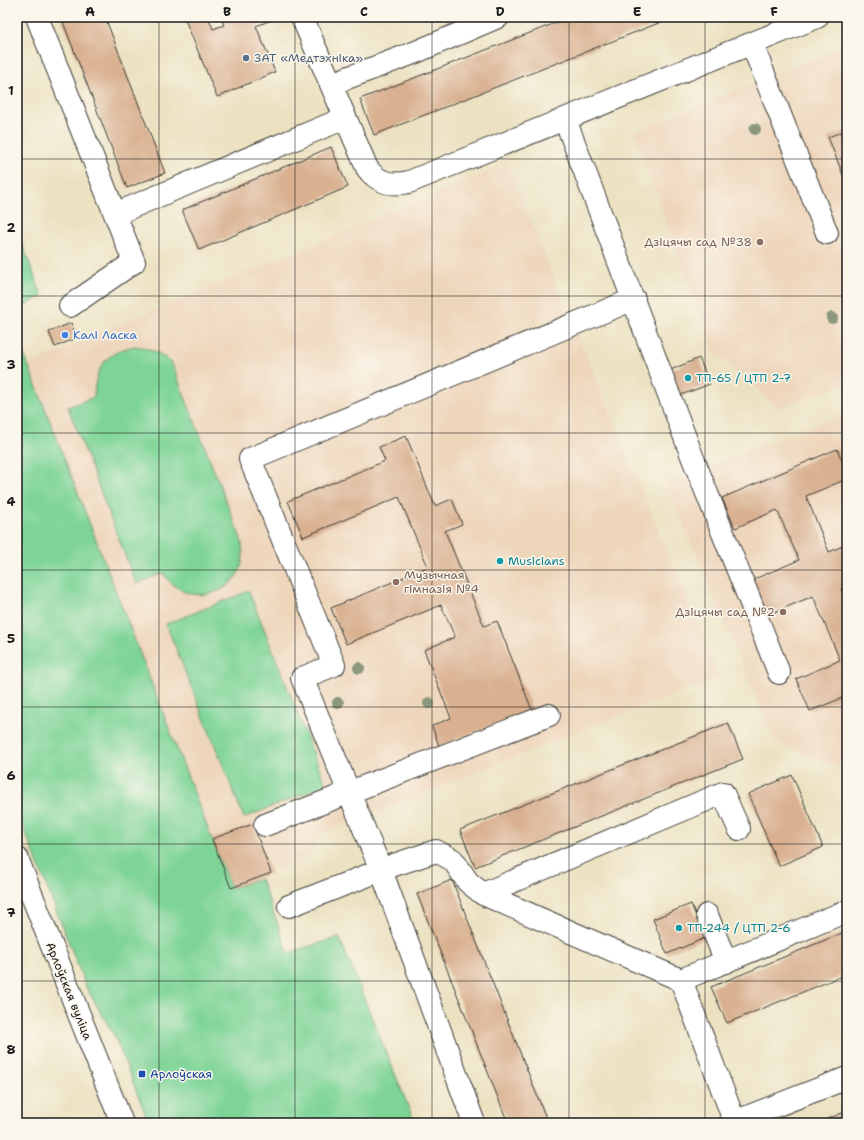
<svg xmlns="http://www.w3.org/2000/svg" width="864" height="1140" font-family="'Shantell Sans',sans-serif">
<rect width="100%" height="100%" fill="#fbf7ec"/>
<filter id="ink" filterUnits="userSpaceOnUse"><feTurbulence type="fractalNoise" baseFrequency=".025" numOctaves="2"/><feDisplacementMap in="SourceGraphic" scale="8" xChannelSelector="R" yChannelSelector="G"/><feConvolveMatrix kernelMatrix="1 2 1 2 8 2 1 2 1" color-interpolation-filters="sRGB"/></filter>
<filter id="wash" filterUnits="userSpaceOnUse"><feTurbulence type="fractalNoise" baseFrequency=".012" numOctaves="4" result="noise"/><feDisplacementMap in="SourceGraphic" scale="16" xChannelSelector="R" yChannelSelector="G"/><feGaussianBlur stdDeviation="0.9" result="paint"/><feColorMatrix in="noise" values="0 0 0 0 0 0 0 0 0 0 0 0 0 0 0 0 0 1.4 0 .05"/><feComposite in="paint" operator="in"/></filter>
<g filter="url(#wash)">
<rect width="100%" height="100%" fill="#ece2c2"/>
<path fill="#eed6bb" d="M847 45V383L779 408 714 353 634 132Z
M507 164 719 677 321 833 310 855 231 888 28 365 104 331Z
M847 413V772L774 741 666 482Z"/>
<path fill="#7ed497" stroke="#4d785a" d="M17 230 42 296 17 310Z
M17 336 231 888 261 879 288 953 339 937 415 1123H149L115 1037 87 989 17 811Z
M134 346C150 348 160 352 172 364L241 539C243 549 244 557 241 567 233 590 205 601 183 591 174 587 168 580 163 573L136 584 68 407 94 397C95 368 105 353 134 346Z
M249 591 326 785 244 818 166 624Z"/>
<g id="blocks">
<path fill="#d9b090" d="M61 17H105L165 173 127 188Z
M184 17H208L213 29 224 25 221 17H279L256 26 275 72 217 97Z
M571 17H674L374 135 360 99Z
M847 130V180H845L828 137Z
M331 147 348 187 199 250 182 210Z
M71 323 77 338 55 347 49 332Z
M699 358 710 384 676 397 666 372Z
M406 436 435 506 452 499 462 524 445 531 484 626 497 621 532 710 439 746 432 726 451 718 424 650 455 637 441 605 346 644 331 608 428 567 399 497 303 537 288 501 385 461 379 447Z
M837 449 847 472V479L806 496 829 552 847 544V587L841 589 847 603V696L810 711 796 679 840 660 813 596 765 616 750 581 799 560 777 510 735 528 722 498Z
M728 723 743 759 475 867 460 830Z
M792 775 823 847 779 866 748 794Z
M253 824 271 873 231 888 212 839Z
M452 880 548 1123H508L445 964 417 894Z
M691 904 705 938 667 954 653 919Z
M847 931V974L727 1023 711 987Z
M847 1111V1123H817Z"/>
</g>
</g>
<g filter="url(#ink)">
<use href="#blocks" fill-opacity="0" stroke="#3b3a35" stroke-width="1"/>
<g fill="none" stroke-linecap="round" stroke-linejoin="round">
<g stroke="#3b3a35" stroke-width="24">
<path id="minor" d="M37 17 134 262 70 306
M302 17 367 168C378 183 391 186 409 182L817 17
M752 44 827 233
M331 84 416 52 498 17
M565 119 692 456 779 673
M115 214 345 118
M265 825 549 715
M17 858 122 1123
M483 894 723 793 739 829
M289 906 394 865 436 851 453 860 468 882 483 894 681 980 847 911
M707 915 726 962
M681 980 735 1123
M734 1122 847 1078
M474 1123 381 870 302 678 334 665 250 459 634 299"/>
</g>
<use href="#minor" stroke="#fff" stroke-width="22"/>
</g>
<g fill="#8c987e">
<circle cx="755" cy="129" r="6"/>
<circle cx="832" cy="318" r="6"/>
<circle cx="359" cy="668" r="6"/>
<circle cx="338" cy="703" r="6"/>
<circle cx="429" cy="703" r="6"/>
</g>
</g>
<path fill="none" stroke="#1c1c1c" stroke-width="1" stroke-opacity="0.55" d="M159 17V1123M295 17V1123M432 17V1123M569 17V1123M705 17V1123M17 159H847M17 296H847M17 433H847M17 570H847M17 707H847M17 844H847M17 981H847"/>
<circle fill="#5c6f8a" stroke="#fbf7ec" stroke-width="1.5" cx="246" cy="58" r="4"/>
<g fill="#8d6e63" stroke="#fbf7ec" stroke-width="1.5">
<circle cx="760" cy="242" r="4"/>
<circle cx="396" cy="582" r="4"/>
<circle cx="783" cy="612" r="4"/>
</g>
<circle fill="#3f7fe0" stroke="#fbf7ec" stroke-width="1.5" cx="65" cy="335" r="4"/>
<g fill="#0f9aa8" stroke="#fbf7ec" stroke-width="1.5">
<circle cx="688" cy="378" r="4"/>
<circle cx="500" cy="561" r="4"/>
<circle cx="679" cy="928" r="4"/>
</g>
<rect fill="#1a4fb4" stroke="#fbf7ec" stroke-width="1.5" x="138" y="1070" width="8" height="8" rx="2"/>
<g text-anchor="middle" dominant-baseline="central" stroke-width="3" stroke-linejoin="round" paint-order="stroke">
<g font-size="12" fill="#4e5e75" stroke="#fbf7ec" text-anchor="start">
<text x="254" y="58">ЗАТ «Медтэхніка»</text>
</g>
<g font-size="12" fill="#785e54" stroke="#fbf7ec" text-anchor="end">
<text x="752" y="242">Дзіцячы сад №38</text>
<text x="404" y="575" text-anchor="start">Музычная<tspan x="404" dy="14">гімназія №4</tspan></text>
<text x="775" y="612">Дзіцячы сад №2</text>
</g>
<g font-size="12" fill="#366cbe" stroke="#fbf7ec" text-anchor="start">
<text x="73" y="335">Калі Ласка</text>
</g>
<g font-size="12" fill="#0d838f" stroke="#fbf7ec" text-anchor="start">
<text x="696" y="378">ТП-65 / ЦТП 2-7</text>
<text x="508" y="561">Musicians</text>
<text x="687" y="928">ТП-244 / ЦТП 2-6</text>
</g>
<g font-size="12" fill="#1c1c1c" stroke="#fbf7ec">
<text transform="translate(69 991) rotate(68)">Арлоўская вуліца</text>
</g>
<g font-size="12" fill="#164399" stroke="#fbf7ec" text-anchor="start">
<text x="150" y="1074">Арлоўская</text>
</g>
</g>
<rect width="864" height="1140" fill="none" stroke="#fbf7ec" stroke-width="44"/>
<rect x="22" y="22" width="820" height="1096" fill="none" stroke="#1c1c1c" stroke-width="1.5"/>
<g font-size="13" text-anchor="middle" font-weight="bold" fill="#1c1c1c">
<text x="90" y="16">A</text>
<text x="227" y="16">B</text>
<text x="364" y="16">C</text>
<text x="500" y="16">D</text>
<text x="637" y="16">E</text>
<text x="774" y="16">F</text>
<text x="11" y="95">1</text>
<text x="11" y="232">2</text>
<text x="11" y="369">3</text>
<text x="11" y="506">4</text>
<text x="11" y="643">5</text>
<text x="11" y="780">6</text>
<text x="11" y="917">7</text>
<text x="11" y="1054">8</text>
</g>
</svg>
